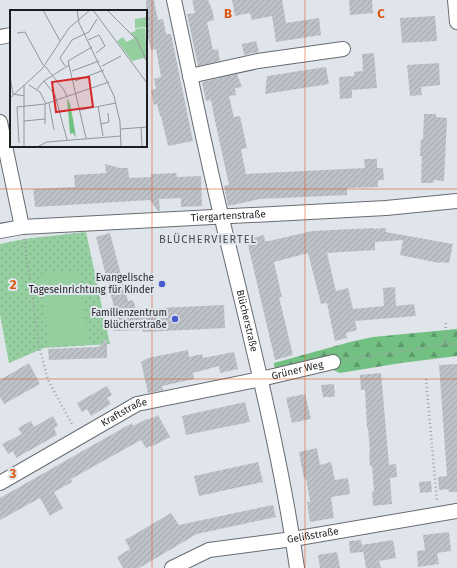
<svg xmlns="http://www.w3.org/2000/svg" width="457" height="568" font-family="'Fira Sans',sans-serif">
<defs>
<pattern id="grass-dots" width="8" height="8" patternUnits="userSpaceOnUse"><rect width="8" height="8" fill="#95cfa0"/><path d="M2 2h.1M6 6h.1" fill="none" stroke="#80b18a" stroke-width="1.8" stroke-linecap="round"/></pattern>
<pattern id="forest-firs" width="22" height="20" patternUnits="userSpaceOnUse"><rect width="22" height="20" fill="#73c083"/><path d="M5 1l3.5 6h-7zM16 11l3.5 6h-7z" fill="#5e9b6b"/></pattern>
<pattern id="building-hatch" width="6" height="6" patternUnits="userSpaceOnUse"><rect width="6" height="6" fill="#bdc2c8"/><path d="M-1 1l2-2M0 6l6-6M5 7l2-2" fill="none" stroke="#a2a6ac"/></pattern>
</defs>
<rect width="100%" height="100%" fill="#e0e5ec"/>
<path fill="url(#grass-dots)" d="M86 232 110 344 44 348 9 363 0 315V244L24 239Z"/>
<path fill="url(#forest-firs)" d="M457 329V356L401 363 340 373 315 362 275 371 274 363 350 342 373 337Z"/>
<path fill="#95cfa0" d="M79 270 88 342 49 347 40 275Z"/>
<path fill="url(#building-hatch)" d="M146 0H154L158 20 163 19 166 34H171L193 141 168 146 161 116H160L157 104 154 105 151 90 156 89 154 79 161 77 156 49 151 50 146 28Z
M192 0H208L213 12 214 20 207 22 213 50 218 49 220 61 198 66 187 14 195 13Z
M232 0H282L286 23 319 18 321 35 276 42 272 16 252 20 250 13 235 16Z
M349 0H372L373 13 350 15Z
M435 16 437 41 402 43 400 18Z
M256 41 259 52 244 55 242 44Z
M374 53 377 88 352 90V98L340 99 339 77 354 76V72L363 71 362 54Z
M439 63 440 85 421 87 422 95 410 96 407 65Z
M326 67 329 84 265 94 267 76Z
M237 74 242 87 235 88 236 95 229 96 234 117 240 116 247 148 241 149 246 174 365 168 364 159H377V168H383L384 180H378V187L347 188V195L260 199 228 206 224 186 229 185 215 121 211 100 206 101 202 82Z
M424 114H436V117L447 118 444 181 434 180 433 183H421L422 156H420L421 139H423Z
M105 164 120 168H128L129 178 151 177V174L176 173 177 177 201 176 202 206 181 207V198L159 199 160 211H158L150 200 35 207 33 189 75 187 74 175 106 173Z
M374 228V229L386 228V232L453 244 449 263 440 262 439 263 400 255 403 240 375 242V250L327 253 336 291 348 288 353 309 384 306 383 288 395 287 396 306 414 304 416 316 355 321 357 330 346 333 347 338 335 341 327 303 321 304 308 253 274 262 282 297H279L293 355 275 360 248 245 254 244 252 238 264 235 265 241H269L312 231Z
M110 233 128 301 133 300 136 309 224 305 225 328 143 332V330L114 331 113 303 96 237Z
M107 338V358L49 360 48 349 98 347Z
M188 350 189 357 202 354 203 358 234 352 238 369 220 373 219 366 193 373 194 379 162 386 163 390 148 393 141 362 148 358Z
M29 363 40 384 4 404 0 397V380Z
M457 364V492H449L448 489 439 490 438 477 447 476 439 365Z
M381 373 389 465 396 464 397 477 390 478 392 504 373 506 372 492 374 491 372 466H370L369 453H370L368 428H367L365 390H361L360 375Z
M334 384 335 397H323L321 385Z
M107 386 112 395 107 398 111 404 91 416 87 409 82 412 77 403Z
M305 394 311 419 292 423 286 398Z
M245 402 250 422 186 435 182 416Z
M158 415 170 437 151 447 150 446 146 448 141 440 71 479 72 482 54 492 63 508 50 516 40 498 0 520V498L132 423 133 426 147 419H150Z
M53 416 58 426 54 428 57 435 16 458 13 451 8 454 2 444 22 434 18 428 31 421 34 427Z
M317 448 320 465 331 462 335 480 348 478 350 494 331 497 334 518 310 522 307 502H310L306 478 304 479 299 452Z
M258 462 263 482 199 496 194 476Z
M431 481 432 492 420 493 419 482Z
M273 505 276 517 197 534 139 568H123L117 557 130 549 125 540 171 513 179 525Z
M449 532 451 551 437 553 439 564 418 567 417 551 425 550 423 535Z
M361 540 363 552 350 553 349 541Z
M393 540 396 558 379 561 381 568H366L362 545Z
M337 552 340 568H320L318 555Z"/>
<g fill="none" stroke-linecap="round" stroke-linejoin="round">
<g stroke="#676c72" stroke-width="16">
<g id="minor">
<path id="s1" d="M174 0C190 73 204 146 222 219 250 335 280 450 297 568"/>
<path d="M455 0 457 22"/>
<path d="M0 37 11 35"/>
<path d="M190 76 258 61 343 49"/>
<path d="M0 122 22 227"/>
<path id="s2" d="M0 231 22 227 386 208 457 201"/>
<path id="s3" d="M0 483 137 404 261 379 333 362"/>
<path id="s4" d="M172 568 209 550 293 539 457 511"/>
</g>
</g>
<path stroke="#9fa3a9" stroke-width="2.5" stroke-dasharray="1 3" stroke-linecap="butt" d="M24 239 39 346 48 380 73 426
M445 344 446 320
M345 360 445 344H457
M426 379 437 502"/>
<use href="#minor" stroke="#fff" stroke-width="14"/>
</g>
<path fill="none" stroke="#de560d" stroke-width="1" stroke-opacity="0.55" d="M152 0V568M305 0V568M0 189H457M0 379H457"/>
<g fill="#4759cd" stroke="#e0e5ec" stroke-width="1.5">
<circle cx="162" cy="284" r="4"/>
<circle cx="175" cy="319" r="4"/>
</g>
<g text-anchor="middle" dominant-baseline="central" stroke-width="4" stroke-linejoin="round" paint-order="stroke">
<g font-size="10" fill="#1c1e21" stroke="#e0e5ec">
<text stroke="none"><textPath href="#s2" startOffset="229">Tiergartenstraße</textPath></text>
<text stroke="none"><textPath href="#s1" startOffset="329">Blücherstraße</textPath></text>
<text stroke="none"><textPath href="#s3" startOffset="322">Grüner Weg</textPath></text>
<text stroke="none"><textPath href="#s3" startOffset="143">Kraftstraße</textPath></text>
<text stroke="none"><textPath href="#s4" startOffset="146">Gelißstraße</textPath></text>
</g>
<g font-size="10" fill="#1c1e21" stroke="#e0e5ec" text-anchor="end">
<text x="154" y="278">Evangelische<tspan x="154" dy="12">Tageseinrichtung für Kinder</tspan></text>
<text x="167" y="313">Familienzentrum<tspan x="167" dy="12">Blücherstraße</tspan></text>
</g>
<g font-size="11" letter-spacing="1" fill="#4b4f55" stroke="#e0e5ec">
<text x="208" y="239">BLÜCHERVIERTEL</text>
</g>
</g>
<g transform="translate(10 10)">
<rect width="137" height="137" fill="#e0e5ec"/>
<path d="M137 7V17L125 18V9ZM135 18 137 51 134 48 122 51 107 31 113 27 116 32 125 28 120 23 126 21 125 19Z" fill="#95cfa0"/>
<path d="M57 88 60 94 63 109 66 128 63 123 60 124Z" fill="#73c083"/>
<path fill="none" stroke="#92959b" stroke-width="1" d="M33 0 50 31M67 0 69 13 104 86 110 112 111 137M83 0 137 73M97 0 127 30 137 52M7 23 15 22 33 55M78 30 89 25 95 36 86 43M35 56 54 80 57 87M55 56 50 48 62 30 79 22 87 9M92 56 111 46M62 61 89 51M0 67 3 84 15 86M34 71 45 85 57 130M65 71 94 60M14 75V137M19 75 30 82 36 94M27 79 34 71 59 55M0 88 32 59 59 18 80 0M39 93 44 120M35 94V114M88 96 93 126M70 100 106 93M14 111 35 109M91 114 99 112 98 103M131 117 132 137M111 119 137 117M76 128 58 51 82 37M9 133 7 97 35 94 99 72M27 137 37 132 111 126"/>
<path fill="#d62828" fill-opacity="0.15" stroke="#d62828" stroke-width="2" d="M79 67 83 97 46 102 42 72Z"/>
<rect width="137" height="137" fill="none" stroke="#1c1e21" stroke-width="2"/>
</g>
<g font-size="13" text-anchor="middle" font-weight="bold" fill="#de560d" stroke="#e0e5ec" stroke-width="4" stroke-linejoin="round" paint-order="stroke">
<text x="228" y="18">B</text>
<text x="381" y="18">C</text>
<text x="13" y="289">2</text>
<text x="13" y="478">3</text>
</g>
</svg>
